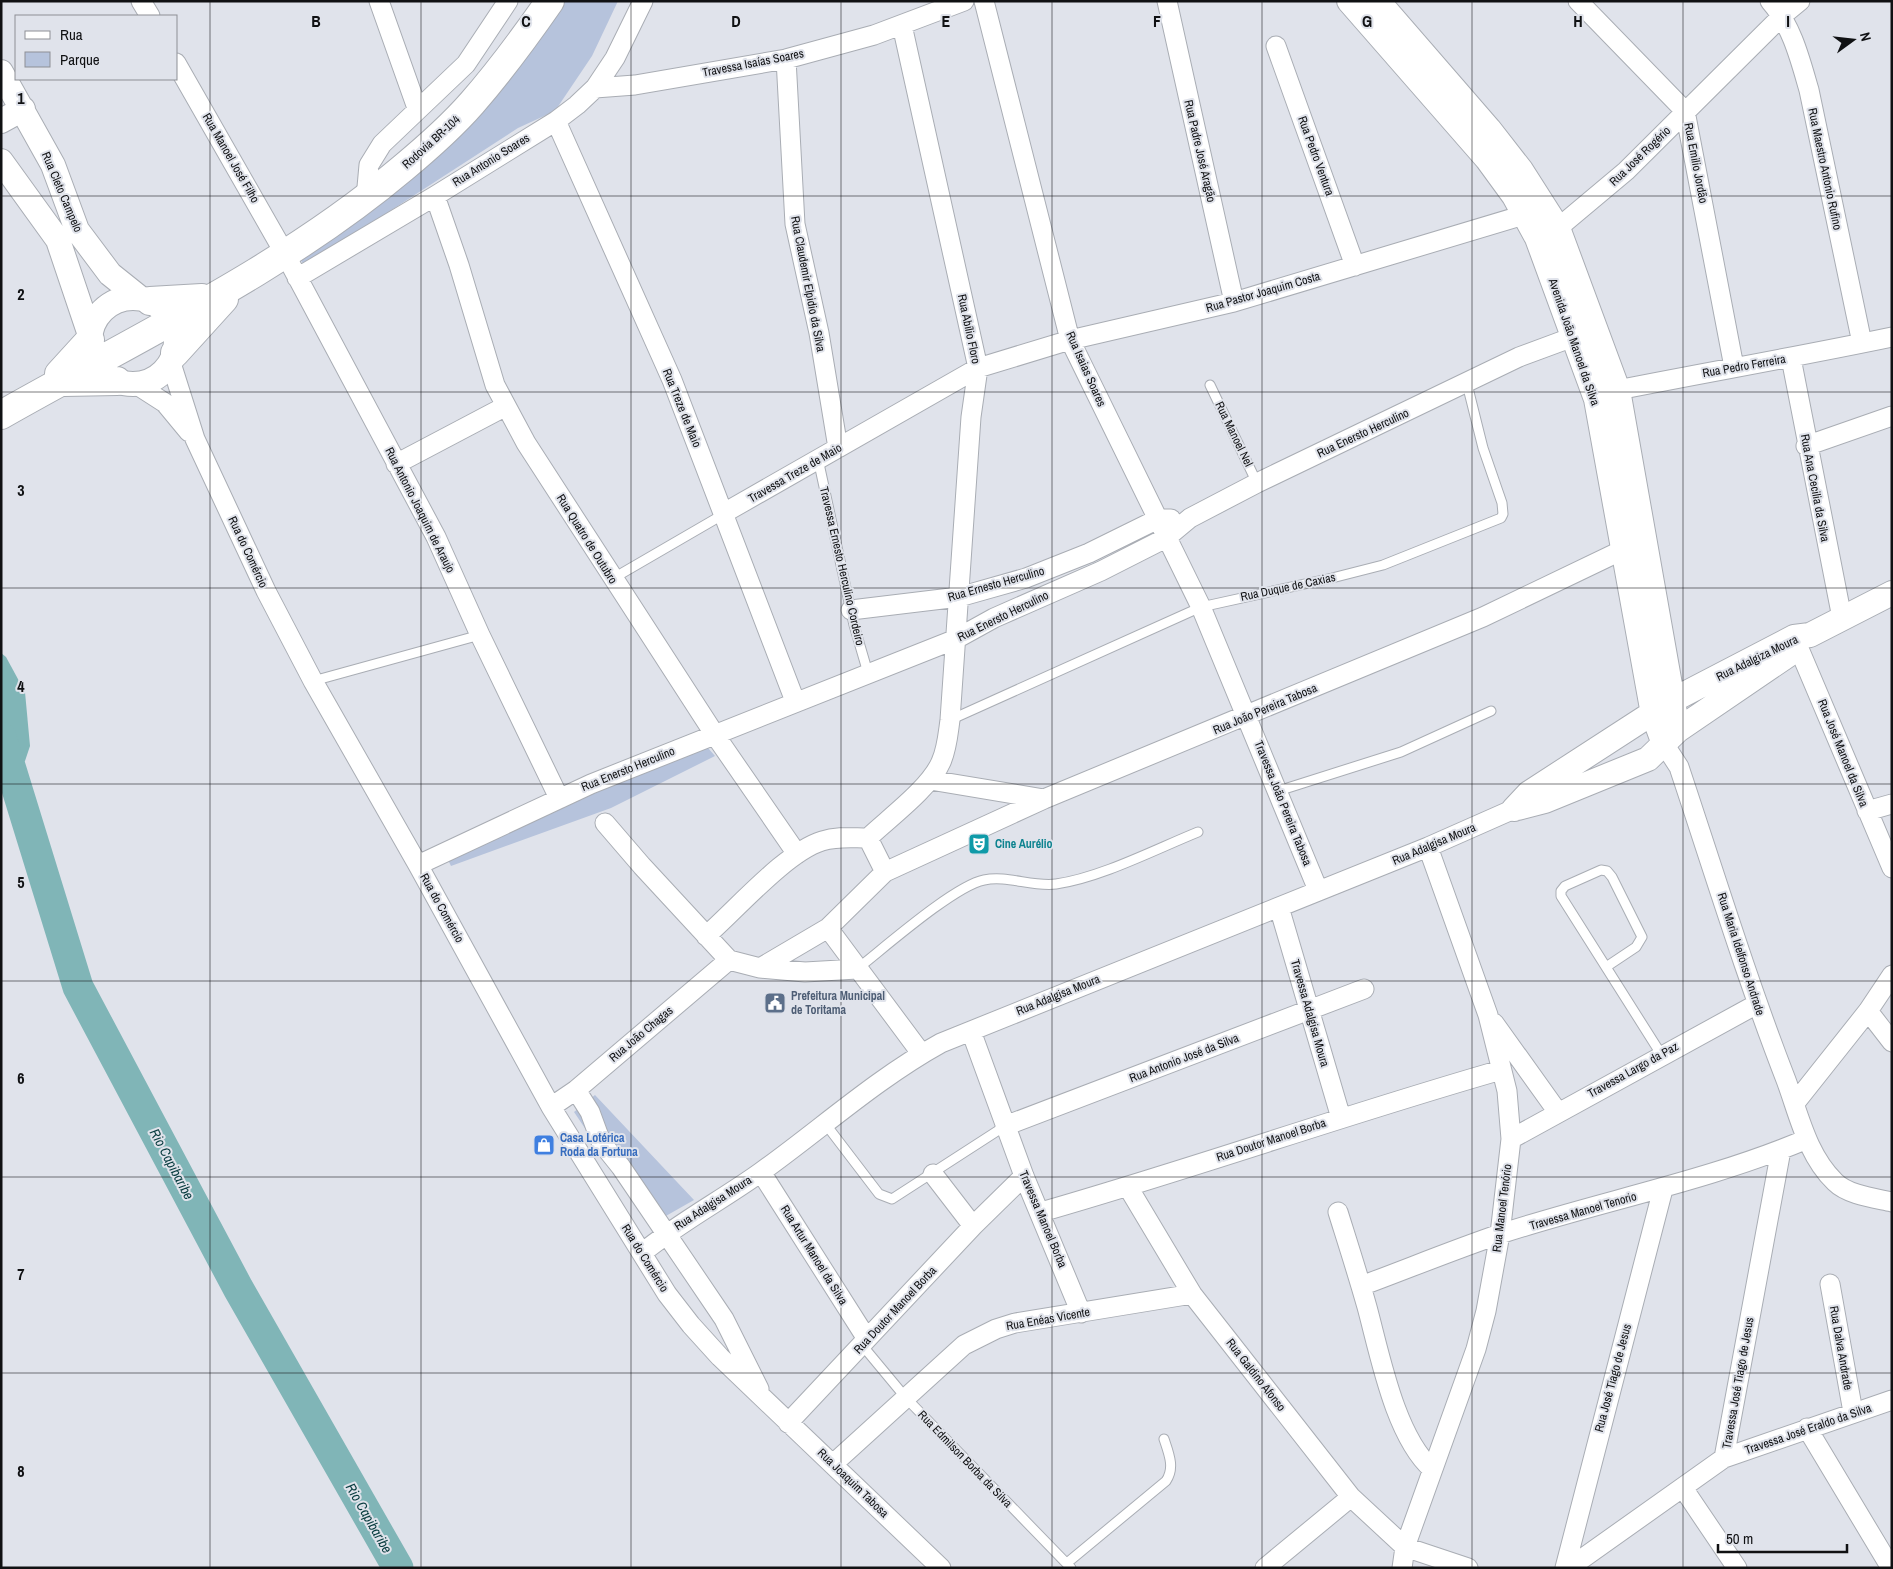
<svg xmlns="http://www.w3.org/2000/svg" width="1893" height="1569" font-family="'Archivo Narrow',sans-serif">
<rect width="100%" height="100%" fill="#e0e3eb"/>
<path fill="#b6c3dc" d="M558 1H618L592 56 555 111 518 128 305 266 299 258Z
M695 733 715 756 611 808 451 866 442 848Z
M595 1095 694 1200 650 1225 574 1112Z"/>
<path fill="#80b5b7" d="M1 653 6 657 25 692 30 746 25 761 1 780Z"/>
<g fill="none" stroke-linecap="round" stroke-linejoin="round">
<path stroke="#80b5b7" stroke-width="31" d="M1 737 78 987 238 1288 398 1568"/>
<g stroke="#a9adb4" stroke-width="11">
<path id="service" d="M1210 385 1257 483
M818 459 854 625 868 673
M612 579 724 514
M313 681 480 635
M950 720 1201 607 1332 578 1383 565 1501 518 1503 514 1502 503 1483 448 1467 384
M1278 791 1401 752 1491 711
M1606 967 1636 947 1642 937 1612 877 1607 871 1601 870 1565 886 1561 891V896L1661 1054
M857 969C884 948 954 886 984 880 1007 875 1032 887 1056 884 1100 878 1156 849 1198 832
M824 1122 879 1194 892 1199 1005 1126
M862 1345 906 1398 1071 1568
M1067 1563 1166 1481C1175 1468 1169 1454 1164 1439"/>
</g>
<g stroke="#a9adb4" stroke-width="21">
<path id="minor" d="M141 1 150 16
M379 1 417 108
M984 1 1070 340 1201 607 1318 890
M1167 1 1234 302
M1578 1 1685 111 1734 367
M1770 1C1792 26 1800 59 1809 90L1862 343
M1276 46 1355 266
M786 59 795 224 819 333 838 448
M176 63 285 254 436 537 480 635 559 798
M595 88 635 85 786 59 874 35 964 1
M556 121 672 380 795 701
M435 196 459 265 495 385 526 443 715 735 797 854
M366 198 369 165 382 144 466 64 508 1
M1545 234 1558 228 1626 171 1783 15 1800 1
M297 278 435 196 556 121 577 105 595 88 615 58 643 1
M1791 358 1842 618
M171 363 195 439 266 591 313 681 418 865 551 1107 667 1294 691 1325 720 1357 941 1568
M137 385 165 403 189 432
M1607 395 1618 390C1709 372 1801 356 1892 337
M1806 446 1892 416
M396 464 506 406
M724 513 978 368 1070 340 1234 302 1537 211
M851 610 959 597 1026 578 1089 553 1158 519H1171
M1794 637 1892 868
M1664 744 1679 767C1714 872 1746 977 1786 1080 1799 1115 1807 1155 1835 1182 1848 1195 1874 1198 1892 1202
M930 780 1044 799
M1867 811 1892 804
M605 823 642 866 729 960 760 968 805 972 857 969
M418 865 591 784 956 639 994 618 1101 571 1166 538 1190 518 1257 483 1519 357 1573 337
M885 872 1044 799 1483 617 1635 544
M1279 907 1341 1118
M828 928 921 1053
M706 936C736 910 786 852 822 841 838 836 852 838 868 838 889 818 930 788 941 762 947 749 948 734 950 720L971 417 978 368 902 25
M760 968 828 928 885 872 868 838
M1868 1011 1892 1042
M1494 1023 1557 1111
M971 1031 1024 1176 1081 1313
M576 1090 590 1112 601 1142 621 1167 724 1319 759 1389
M1795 1103 1868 1011 1892 975
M551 1107 576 1090 729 960
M1005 1126 1364 989
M1511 1139 1757 1004
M761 1172 867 1339
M933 1174 973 1226
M1128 1187 1192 1294 1351 1497 1405 1547 1468 1568
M1041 1212C1195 1168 1347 1114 1501 1070
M1338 1212C1348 1244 1358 1275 1367 1307 1380 1355 1395 1436 1432 1469
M642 1253C680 1222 722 1200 761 1172 821 1129 876 1079 941 1043L1428 847 1514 809
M1830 1284 1853 1412
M1361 1286C1407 1269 1453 1250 1500 1234 1601 1201 1708 1181 1807 1139
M788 1423 973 1226 1024 1176
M1807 1428 1891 1568
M1724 1458 1892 1400
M833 1464 964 1345 996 1329 1015 1323 1192 1294
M1683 1488 1737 1568
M1265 1568 1351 1497
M1402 1568 1405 1547 1476 1349 1486 1311 1500 1234 1511 1139 1507 1091 1488 1015 1428 847
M1565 1568 1663 1189
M1569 1568 1724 1458 1781 1150"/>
</g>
<g stroke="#a9adb4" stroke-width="26">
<path id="tertiary" d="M1349 1 1487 159 1514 196 1537 238 1596 399 1653 714 1664 744
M1378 1 1489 129 1521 170 1558 228 1618 390 1678 730
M1 72 53 165 77 230 110 274 140 298
M1 121 23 109
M1 161 58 240 90 335
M90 341a43 43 0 1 1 86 0a43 43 0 1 1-86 0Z
M1518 808 1545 801 1648 759 1678 730 1794 651
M1514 809 1529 793 1671 701 1794 637 1810 635 1892 593"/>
</g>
<g stroke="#a9adb4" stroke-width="30">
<path id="trunk" d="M150 301 202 298
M175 353 224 299
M59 374 90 340
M64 382 117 381
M1 415C138 337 282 270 403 168 427 148 451 127 472 103 500 71 525 37 550 1"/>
</g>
<use href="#service" stroke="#fff" stroke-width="9"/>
<use href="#minor" stroke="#fff" stroke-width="19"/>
<use href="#tertiary" stroke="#fff" stroke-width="24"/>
<use href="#trunk" stroke="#fff" stroke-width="28"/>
</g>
<path fill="none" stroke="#101113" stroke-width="1" stroke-opacity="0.55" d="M210 1V1568M421 1V1568M631 1V1568M841 1V1568M1052 1V1568M1262 1V1568M1472 1V1568M1683 1V1568M1 196H1892M1 392H1892M1 588H1892M1 784H1892M1 981H1892M1 1177H1892M1 1373H1892"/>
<defs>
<g id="theatre-square" transform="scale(1.125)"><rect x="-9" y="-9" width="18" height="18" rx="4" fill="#0f9aa8" stroke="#e0e3eb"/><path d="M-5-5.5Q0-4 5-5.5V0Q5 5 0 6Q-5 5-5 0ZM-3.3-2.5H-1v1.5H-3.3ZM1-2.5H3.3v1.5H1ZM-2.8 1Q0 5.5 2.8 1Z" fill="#fff"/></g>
<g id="civic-square" transform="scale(1.125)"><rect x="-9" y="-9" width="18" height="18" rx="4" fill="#5c6f8a" stroke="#e0e3eb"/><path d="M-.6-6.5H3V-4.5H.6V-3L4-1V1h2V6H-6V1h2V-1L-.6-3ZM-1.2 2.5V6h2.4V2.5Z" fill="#fff"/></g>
<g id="shop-square" transform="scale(1.125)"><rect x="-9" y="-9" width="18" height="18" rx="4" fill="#3f7fe0" stroke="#e0e3eb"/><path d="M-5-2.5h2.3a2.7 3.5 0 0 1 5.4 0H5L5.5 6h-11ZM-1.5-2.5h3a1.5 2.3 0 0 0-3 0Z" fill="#fff"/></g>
</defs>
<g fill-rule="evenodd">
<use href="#theatre-square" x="979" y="844"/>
<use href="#civic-square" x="775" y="1003"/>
<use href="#shop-square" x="544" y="1145"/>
</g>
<g text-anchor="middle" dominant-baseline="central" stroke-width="4" stroke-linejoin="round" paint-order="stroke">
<g font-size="12" fill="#101113" stroke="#e0e3eb">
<text transform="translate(753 63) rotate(-11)">Travessa Isaías Soares</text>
<text transform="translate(431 142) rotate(-42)">Rodovia BR-104</text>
<text transform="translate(1200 151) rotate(77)">Rua Padre José Aragão</text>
<text transform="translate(1316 156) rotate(70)">Rua Pedro Ventura</text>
<text transform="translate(1640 156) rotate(-44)">Rua José Rogério</text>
<text transform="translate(231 158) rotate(60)">Rua Manoel José Filho</text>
<text transform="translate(491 160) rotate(-32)">Rua Antonio Soares</text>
<text transform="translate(1696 163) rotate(79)">Rua Emilio Jordão</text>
<text transform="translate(1825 169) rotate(78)">Rua Maestro Antonio Rufino</text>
<text transform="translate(62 192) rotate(67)">Rua Cleto Campelo</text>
<text transform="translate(808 284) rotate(79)">Rua Claudemir Elpidio da Silva</text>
<text transform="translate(1263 292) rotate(-16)">Rua Pastor Joaquim Costa</text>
<text transform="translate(969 329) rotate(78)">Rua Abílio Floro</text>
<text transform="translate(1574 342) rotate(71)">Avenida João Manoel da Silva</text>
<text transform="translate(1744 366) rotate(-10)">Rua Pedro Ferreira</text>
<text transform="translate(1086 369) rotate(66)">Rua Isaias Soares</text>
<text transform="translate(682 408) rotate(68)">Rua Treze de Maio</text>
<text transform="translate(1363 433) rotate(-25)">Rua Enersto Herculino</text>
<text transform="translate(1234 434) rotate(64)">Rua Manoel Nel</text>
<text transform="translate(795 473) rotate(-30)">Travessa Treze de Maio</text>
<text transform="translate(1815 488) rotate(79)">Rua Ana Cecilia da Silva</text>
<text transform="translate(420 510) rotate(63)">Rua Antonio Joaquim de Araujo</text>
<text transform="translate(587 539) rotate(58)">Rua Quatro de Outubro</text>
<text transform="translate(248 552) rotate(65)">Rua do Comércio</text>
<text transform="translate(842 566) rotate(77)">Travessa Ernesto Herculino Cordeiro</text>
<text transform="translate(996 584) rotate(-16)">Rua Ernesto Herculino</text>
<text transform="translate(1288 587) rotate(-12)">Rua Duque de Caxias</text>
<text transform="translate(1003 616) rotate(-26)">Rua Enersto Herculino</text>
<text transform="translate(1757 658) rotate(-26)">Rua Adalgiza Moura</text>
<text transform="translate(1265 709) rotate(-23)">Rua João Pereira Tabosa</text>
<text transform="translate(1843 753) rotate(68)">Rua José Manoel da Silva</text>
<text transform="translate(628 769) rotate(-22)">Rua Enersto Herculino</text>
<text transform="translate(1283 803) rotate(68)">Travessa João Pereira Tabosa</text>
<text transform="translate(1434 844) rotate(-23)">Rua Adalgisa Moura</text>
<text transform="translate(442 908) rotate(61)">Rua do Comércio</text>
<text transform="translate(1741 954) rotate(72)">Rua Maria Idelfonso Andrade</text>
<text transform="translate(1058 995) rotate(-22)">Rua Adalgisa Moura</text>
<text transform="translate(1310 1013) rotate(74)">Travessa Adalgisa Moura</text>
<text transform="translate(641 1034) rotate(-40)">Rua João Chagas</text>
<text transform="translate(1184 1058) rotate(-21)">Rua Antonio José da Silva</text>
<text transform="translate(1633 1070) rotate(-29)">Travessa Largo da Paz</text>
<text transform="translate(1271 1140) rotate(-18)">Rua Doutor Manoel Borba</text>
<text transform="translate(713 1203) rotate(-33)">Rua Adalgisa Moura</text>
<text transform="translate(1502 1208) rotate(-83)">Rua Manoel Tenório</text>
<text transform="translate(1583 1211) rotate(-16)">Travessa Manoel Tenorio</text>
<text transform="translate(1043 1219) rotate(67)">Travessa Manoel Borba</text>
<text transform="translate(814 1255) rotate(58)">Rua Artur Manoel da Silva</text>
<text transform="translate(645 1258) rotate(58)">Rua do Comércio</text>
<text transform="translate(895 1310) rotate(-47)">Rua Doutor Manoel Borba</text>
<text transform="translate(1048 1319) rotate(-10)">Rua Enéas Vicente</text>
<text transform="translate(1841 1348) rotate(80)">Rua Dalva Andrade</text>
<text transform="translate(1256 1375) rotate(52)">Rua Galdino Afonso</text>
<text transform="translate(1613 1378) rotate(-75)">Rua José Tiago de Jesus</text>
<text transform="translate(1738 1383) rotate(-80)">Travessa José Tiago de Jesus</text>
<text transform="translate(1808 1429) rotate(-19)">Travessa José Eraldo da Silva</text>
<text transform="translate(965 1459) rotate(46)">Rua Edmilson Borba da Silva</text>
<text transform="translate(853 1483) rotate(44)">Rua Joaquim Tabosa</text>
</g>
<g font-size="12" font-weight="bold" fill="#0d838f" stroke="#e0e3eb" text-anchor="start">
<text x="995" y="844">Cine Aurélio</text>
</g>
<g font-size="12" font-weight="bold" fill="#4e5e75" stroke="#e0e3eb" text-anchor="start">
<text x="791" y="996">Prefeitura Municipal<tspan x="791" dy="14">de Toritama</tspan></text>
</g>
<g font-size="12" font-weight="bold" fill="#366cbe" stroke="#e0e3eb" text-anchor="start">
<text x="560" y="1138">Casa Lotérica<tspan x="560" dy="14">Roda da Fortuna</tspan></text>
</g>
<g font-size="14" font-style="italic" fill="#083c3f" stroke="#e0e3eb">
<text transform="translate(172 1164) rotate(62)">Rio Capibaribe</text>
<text transform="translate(369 1518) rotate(60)">Rio Capibaribe</text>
</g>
</g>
<g font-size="16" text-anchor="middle" font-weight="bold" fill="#101113" stroke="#e0e3eb" stroke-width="4" stroke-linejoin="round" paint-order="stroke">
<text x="316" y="27">B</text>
<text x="526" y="27">C</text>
<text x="736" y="27">D</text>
<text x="946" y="27">E</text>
<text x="1157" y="27">F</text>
<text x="1367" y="27">G</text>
<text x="1578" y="27">H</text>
<text x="1788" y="27">I</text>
<text x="21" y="104">1</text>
<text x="21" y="300">2</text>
<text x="21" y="496">3</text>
<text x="21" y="692">4</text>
<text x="21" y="888">5</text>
<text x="21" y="1084">6</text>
<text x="21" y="1280">7</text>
<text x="21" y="1477">8</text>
</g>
<rect width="1893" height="1569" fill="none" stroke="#101113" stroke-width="5"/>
<rect x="15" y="15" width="162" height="65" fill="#e0e3eb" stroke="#8d8f95"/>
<rect x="25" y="31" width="25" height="8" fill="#ffffff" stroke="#8d8f95"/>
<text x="60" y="40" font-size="15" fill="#101113">Rua</text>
<rect x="25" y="52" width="25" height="15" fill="#b6c3dc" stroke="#8d8f95"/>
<text x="60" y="65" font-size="15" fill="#101113">Parque</text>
<g transform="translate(1853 40) rotate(75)" stroke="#e0e3eb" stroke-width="4" paint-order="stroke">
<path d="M0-4L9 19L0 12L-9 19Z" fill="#101113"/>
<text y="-8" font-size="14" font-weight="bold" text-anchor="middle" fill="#101113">N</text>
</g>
<path d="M1718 1544v8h129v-8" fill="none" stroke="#101113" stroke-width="2.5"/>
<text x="1726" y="1544" font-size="15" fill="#101113" stroke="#e0e3eb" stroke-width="4" paint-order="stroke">50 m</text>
</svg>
